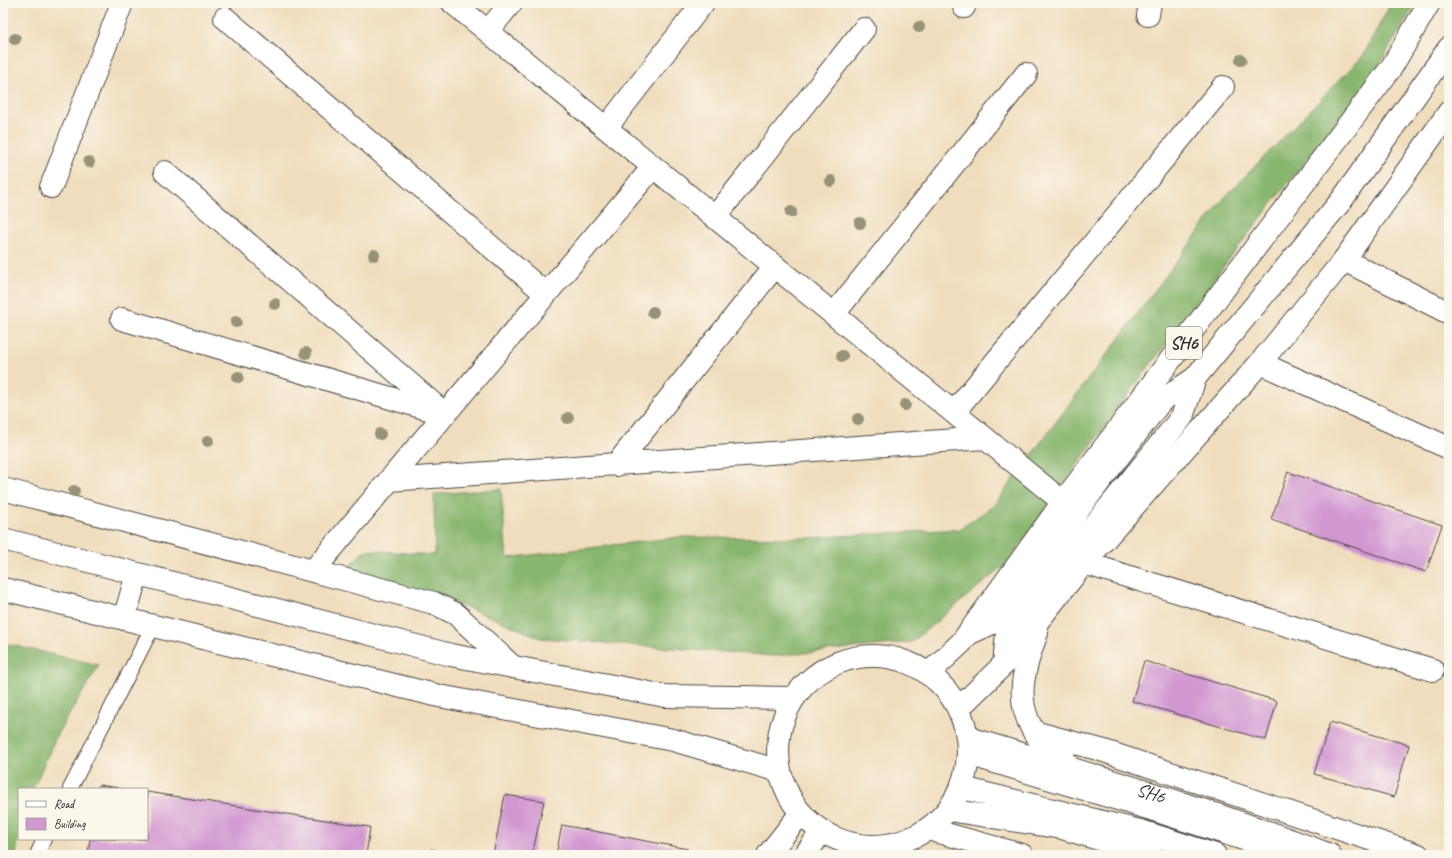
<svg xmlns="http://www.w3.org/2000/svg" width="1452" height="858" font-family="Caveat,sans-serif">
<rect width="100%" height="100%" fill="#fbf7ec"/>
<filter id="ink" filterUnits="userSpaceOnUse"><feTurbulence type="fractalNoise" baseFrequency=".025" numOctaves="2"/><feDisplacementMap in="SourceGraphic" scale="8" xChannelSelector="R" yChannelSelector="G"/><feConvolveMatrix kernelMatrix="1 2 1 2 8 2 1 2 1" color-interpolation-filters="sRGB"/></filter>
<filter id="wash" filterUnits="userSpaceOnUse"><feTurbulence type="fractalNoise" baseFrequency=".012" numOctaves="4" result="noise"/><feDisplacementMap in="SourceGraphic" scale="16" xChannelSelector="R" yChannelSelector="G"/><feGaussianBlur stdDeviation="0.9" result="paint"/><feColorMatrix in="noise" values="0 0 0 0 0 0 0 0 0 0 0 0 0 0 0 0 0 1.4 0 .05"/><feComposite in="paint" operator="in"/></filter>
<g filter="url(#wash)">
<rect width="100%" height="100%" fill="#f0ddbd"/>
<path fill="#88b66e" stroke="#5a704c" d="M1391 3H1416L1377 68 1226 263 1118 408 1006 564 912 642 775 656 541 638 471 609 346 569 365 550 435 555 434 494 501 489 507 558 679 537 806 538 960 529 993 506 1225 197 1363 56Z
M3 643 99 665 58 733 33 789H19V832L16 855H3Z"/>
<g id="blocks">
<path fill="#d197d1" d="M1288 472 1442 525 1426 572 1271 519Z
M1144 661 1277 701 1266 740 1132 701Z
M1330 722 1409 745 1394 797 1314 774Z
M99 785 119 788V789H98Z
M147 792 370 827 366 855H88L90 839H147Z
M505 795 544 801 532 855H493Z
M562 825 688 849 687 855H556Z
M431 849 452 854V855H430Z"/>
</g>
</g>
<g filter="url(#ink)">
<use href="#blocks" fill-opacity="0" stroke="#494641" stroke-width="1"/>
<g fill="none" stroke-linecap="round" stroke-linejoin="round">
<g stroke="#494641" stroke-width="16">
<path id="service" d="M70 789 153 626
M37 855 44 839"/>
</g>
<g stroke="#494641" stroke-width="24">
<path id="minor" d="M453 3 1063 502
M964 7V3
M1148 15 1150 3
M225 18 546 294
M488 31 511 3
M606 128 703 3
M165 172 445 414
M51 187 122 3
M715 217 864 29
M1344 260 1449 313
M834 314 1026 74
M122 319 438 412
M1260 363 1449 448
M954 412 1223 87
M616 465 775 266
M389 480 985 438
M3 489 434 603 456 614 513 667
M1084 563 1433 670
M313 571 653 167
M1034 732 1101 750 1418 855"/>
</g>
<g stroke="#494641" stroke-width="24">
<path id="tertiary" d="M928 829 1022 855"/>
</g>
<g stroke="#494641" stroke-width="24">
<path id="secondary" d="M3 539 451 655 665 696 793 698
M3 589 439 696 673 740 779 771
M124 619 137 574
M968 634 992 623 1161 401 1195 378 1341 201 1449 48
M1004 664 1007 633 1182 417 1195 378
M968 754 1151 809 1293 855
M962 788 1144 832 1215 855
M768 855 801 813
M805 855 822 831"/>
</g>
<g stroke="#494641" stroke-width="24">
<g id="primary">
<path d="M1037 633C1022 673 1012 707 1042 743 1048 750 1058 756 1066 762"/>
<circle cx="873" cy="751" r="95"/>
<path d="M928 674 962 642 1063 502 1391 68 1429 3"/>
<path d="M959 708 1004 664 1084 563 1260 363 1344 260 1449 112"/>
<path id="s1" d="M968 738C1090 774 1212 810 1330 855"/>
<path d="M949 810 1062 828 1152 855"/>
</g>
</g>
<use href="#service" stroke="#fff" stroke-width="14"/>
<use href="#minor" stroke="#fff" stroke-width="22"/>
<use href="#tertiary" stroke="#fff" stroke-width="22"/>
<use href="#secondary" stroke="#fff" stroke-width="22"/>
<use href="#primary" stroke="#fff" stroke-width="22"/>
</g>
<g fill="#959378">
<circle cx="919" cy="27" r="6"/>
<circle cx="15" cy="39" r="6"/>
<circle cx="1241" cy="60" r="6"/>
<circle cx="89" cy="162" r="6"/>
<circle cx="831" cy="181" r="6"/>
<circle cx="791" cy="212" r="6"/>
<circle cx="860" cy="223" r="6"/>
<circle cx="374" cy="255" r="6"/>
<circle cx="275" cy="304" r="6"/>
<circle cx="653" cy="312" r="6"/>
<circle cx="236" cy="322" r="6"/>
<circle cx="306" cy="353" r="6"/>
<circle cx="842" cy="356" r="6"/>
<circle cx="238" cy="377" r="6"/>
<circle cx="905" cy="405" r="6"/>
<circle cx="568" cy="418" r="6"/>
<circle cx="858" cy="419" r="6"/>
<circle cx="380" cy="434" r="6"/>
<circle cx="208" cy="441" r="6"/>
<circle cx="74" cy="491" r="6"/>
</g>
</g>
<g text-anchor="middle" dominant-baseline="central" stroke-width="3.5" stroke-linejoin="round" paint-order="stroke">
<rect fill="#fbf7ec" stroke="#696865" stroke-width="1" x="1166" y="327" width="36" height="32" rx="3"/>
<g font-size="18" font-weight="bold" fill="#2b2b2b">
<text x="1184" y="343">SH6</text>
</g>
<g font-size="19" fill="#2b2b2b" stroke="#fbf7ec">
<text stroke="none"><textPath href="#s1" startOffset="191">SH6</textPath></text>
</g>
</g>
<rect width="1452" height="858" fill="none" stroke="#fbf7ec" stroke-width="16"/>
<rect x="18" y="788" width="130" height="52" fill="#fbf7ec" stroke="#a8a59f"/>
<rect x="26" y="801" width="20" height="6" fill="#ffffff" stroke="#a8a59f"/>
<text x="54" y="808" font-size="12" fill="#2b2b2b">Road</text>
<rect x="26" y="818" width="20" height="12" fill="#d197d1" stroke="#a8a59f"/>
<text x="54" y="828" font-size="12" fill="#2b2b2b">Building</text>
</svg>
